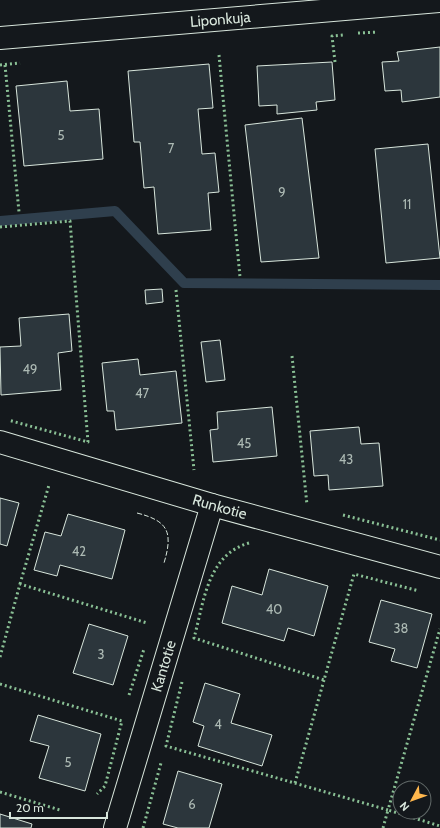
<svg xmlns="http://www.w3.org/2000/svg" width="440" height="828" font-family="Cabin,sans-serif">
<rect width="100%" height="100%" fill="#14181c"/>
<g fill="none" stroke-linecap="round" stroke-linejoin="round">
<path stroke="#2f3f4d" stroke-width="10" d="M0 221 115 211 184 283 440 285"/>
</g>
<path fill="#2c363c" stroke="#d8e6dc" d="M440 47V97L402 102 401 90 385 91 382 62 399 61 397 52Z
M332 62 335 100 316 102 317 110 277 114V105L259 106 257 66Z
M209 64 213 108 198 109 202 154 215 153 219 192 208 193 211 230 158 234 154 187 144 188 140 142H134L128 71Z
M67 81 70 111 99 109 103 159 24 166 16 86Z
M302 118 319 258 261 262 245 125Z
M428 144 440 258 386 263 375 149Z
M162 289 163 302 146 304 145 290Z
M69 314 72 351 58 353 61 390 1 395 0 347 21 346 19 318Z
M220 340 225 380 206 382 201 342Z
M138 359 140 375 176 371 182 423 116 430 114 411H107L102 363Z
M272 407 277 456 213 462 210 430 218 429 217 412Z
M359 427 361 444 379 443 383 486 329 490 328 475 314 476 310 431Z
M0 498 19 503 7 546 0 544Z
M68 514 125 530 112 579 60 565 57 576 34 570 45 532 61 536Z
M269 569 328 586 314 636 288 628 284 641 222 623 232 586 262 595Z
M381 600 432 614 417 668 391 661 395 649 369 642Z
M89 624 128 636 113 685 73 673Z
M205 683 240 694 231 723 272 735 262 766 198 746 204 726 193 722Z
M38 715 101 734 85 791 39 778 49 746 30 741Z
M178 771 222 784 209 828H178L163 824Z
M0 814 32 824 31 828H0Z"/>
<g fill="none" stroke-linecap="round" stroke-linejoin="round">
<g stroke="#d8e6dc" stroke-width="24">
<g id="minor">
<path id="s1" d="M0 38 440 1"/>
<path id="s2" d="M0 442 212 505 440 567"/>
<path id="s3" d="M115 828 212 505"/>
</g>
</g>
<use href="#minor" stroke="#14181c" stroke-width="22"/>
<path stroke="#8ac095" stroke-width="3" stroke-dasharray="2 3" stroke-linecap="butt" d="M358 33 378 32
M219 55 240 277
M335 62 332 36 343 35
M0 65 20 63
M5 65 19 212
M0 227 70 221 88 442 8 420
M176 290 194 470
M292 356 307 505
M343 515 440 540
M249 543C207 555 204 602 194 638L324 680 354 574 419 591
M20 584 49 485
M0 657 20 584 147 623
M182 682 166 746 388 810 440 629
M0 684 122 721 105 786 97 794
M129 695 144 649
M295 783 324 680
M0 792 60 810
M143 828 161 763
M383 828 388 810 440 826"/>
<path stroke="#d8e6dc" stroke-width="1" stroke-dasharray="5 2" stroke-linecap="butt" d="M137 513C169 521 173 533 164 563"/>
</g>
<g text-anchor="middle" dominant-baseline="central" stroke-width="3" stroke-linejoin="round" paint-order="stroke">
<g font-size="13" fill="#adbab4">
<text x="61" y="135">5</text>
<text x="171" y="148">7</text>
<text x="282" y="192">9</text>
<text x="407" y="204">11</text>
<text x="30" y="369">49</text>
<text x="142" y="393">47</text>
<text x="244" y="443">45</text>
<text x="346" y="459">43</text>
<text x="79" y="551">42</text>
<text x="274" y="609">40</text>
<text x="401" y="628">38</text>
<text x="101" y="654">3</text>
<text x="218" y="724">4</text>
<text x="68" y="762">5</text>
<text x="192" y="804">6</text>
</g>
<g font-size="15" fill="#d8e6dc" stroke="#14181c">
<text stroke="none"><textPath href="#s1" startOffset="221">Liponkuja</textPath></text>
<text stroke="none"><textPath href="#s2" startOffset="229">Runkotie</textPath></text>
<text stroke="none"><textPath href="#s3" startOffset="169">Kantotie</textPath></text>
</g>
</g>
<g transform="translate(412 800) rotate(229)"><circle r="19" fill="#14181c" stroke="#626a69"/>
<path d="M0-3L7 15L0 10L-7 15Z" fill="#ffb74d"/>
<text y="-6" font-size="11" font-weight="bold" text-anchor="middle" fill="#d8e6dc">N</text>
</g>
<path d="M10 812v6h97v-6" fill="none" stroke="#d8e6dc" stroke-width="2"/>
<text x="16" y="812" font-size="12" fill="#d8e6dc" stroke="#14181c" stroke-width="3" paint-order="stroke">20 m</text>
</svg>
